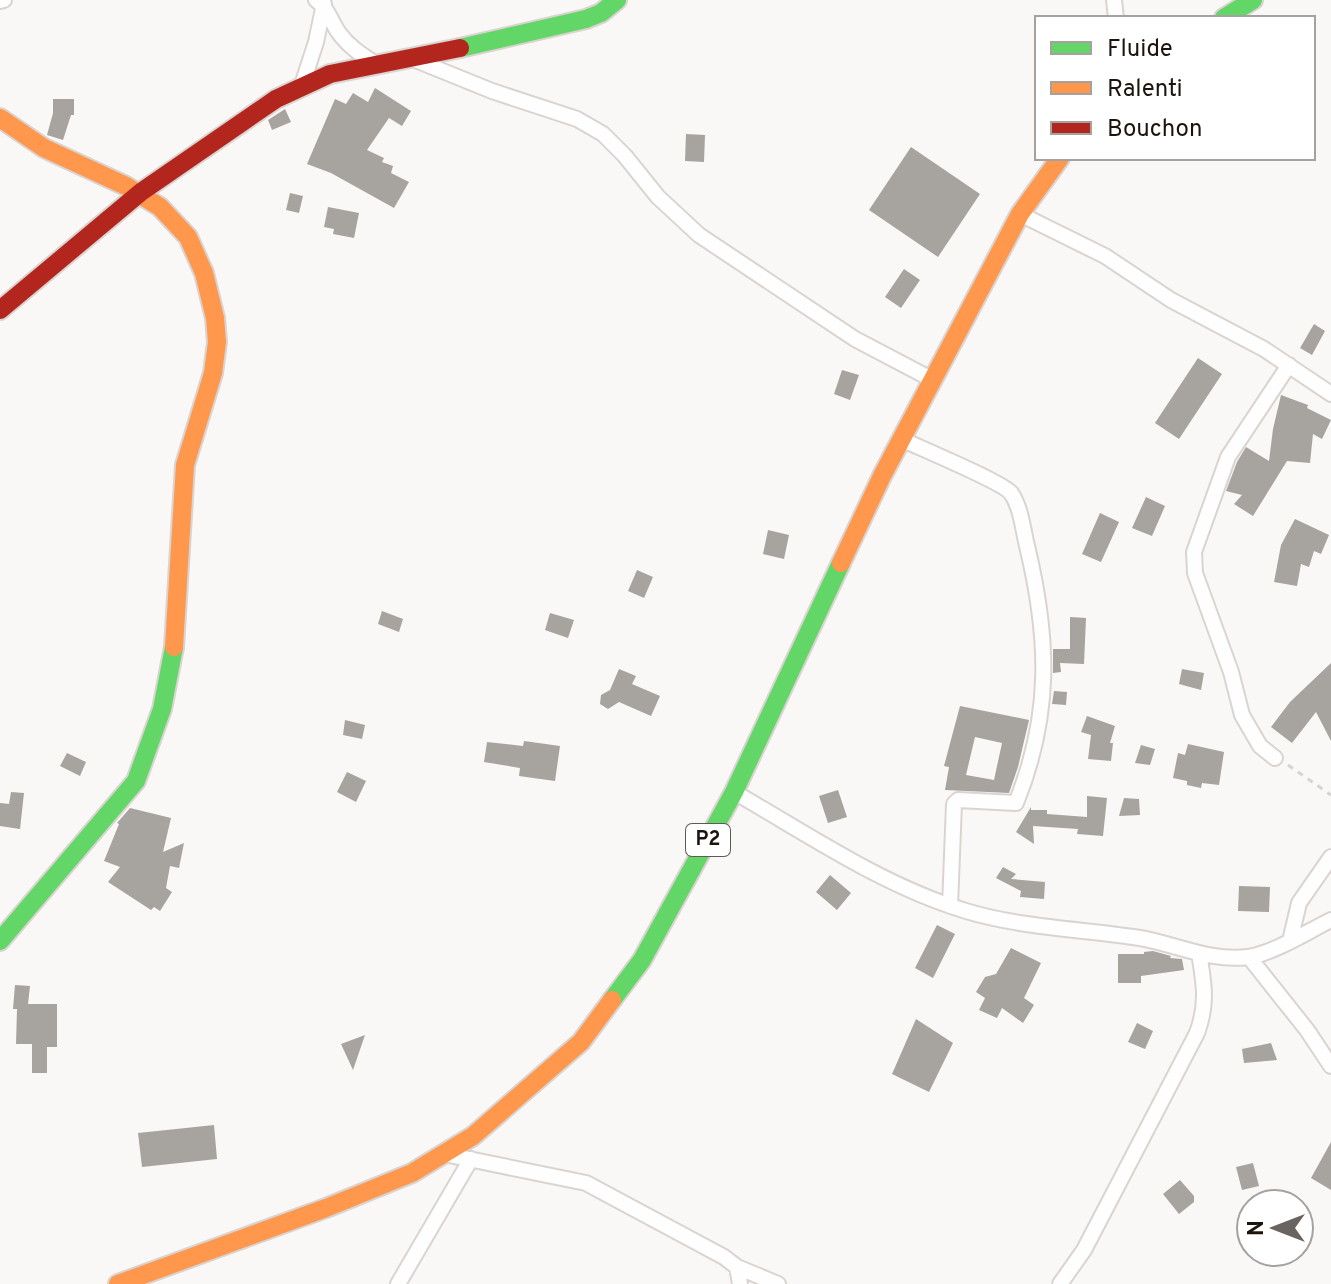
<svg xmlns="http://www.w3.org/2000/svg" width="1331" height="1284" font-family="Overpass,sans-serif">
<rect width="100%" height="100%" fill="#faf8f6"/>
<path fill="#a7a39e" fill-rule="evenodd" d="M375 88 411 111 402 126 389 118 367 150 384 158 382 162 393 166 391 173 409 182 394 208 331 173 307 164 335 99 346 104 353 93 368 102Z
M53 99H74V115H71L63 140 47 135 53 113Z
M285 109 291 122 272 130 268 120Z
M686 134 705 135 704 162 685 161Z
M911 147 980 194 938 257 869 210Z
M290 193 303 196 299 213 286 210Z
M328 207 359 213 354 238 333 234 334 229 324 227Z
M904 269 920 280 901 308 885 297Z
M1314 324 1325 331 1312 355 1300 348Z
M1198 358 1222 374 1179 439 1155 423Z
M842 370 859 375 850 400 834 394Z
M1281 395 1308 405 1307 408 1331 420 1322 439 1313 434 1310 463 1287 461 1253 516 1234 504 1242 495 1226 491 1237 462 1246 447 1269 461 1273 429Z
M1146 497 1165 506 1152 536 1132 528Z
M1100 513 1119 522 1101 562 1082 554Z
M1295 519 1329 535 1321 554 1314 551 1309 567 1301 564 1297 586 1274 582 1281 545Z
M768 530 789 535 784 559 763 554Z
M637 570 653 577 644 598 628 591Z
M382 611 403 619 399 632 378 624Z
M550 613 574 620 568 638 545 630Z
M1070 617 1086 618 1084 664 1060 663 1061 672 1053 673V649H1070Z
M1331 663V741L1316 712 1292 743 1271 727 1290 702Z
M619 669 636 676 632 684 660 696 651 716 619 702 608 709 600 704 601 695 610 690Z
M1182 669 1204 673 1201 690 1179 684Z
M1054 691 1067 692 1066 705 1052 704Z
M960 706 1029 720 1018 767 1009 793 945 790 949 767 944 766ZM975 737 1002 743 994 780 966 775Z
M1087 716 1115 726 1110 743H1113L1111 761 1088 759 1091 735 1081 732Z
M345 720 365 725 362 739 343 735Z
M524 741 560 746 555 781 519 776 520 768 484 762 487 742 523 746Z
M1188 744 1224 752 1219 785 1202 783 1201 788 1187 785V781L1173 778 1178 753 1185 755Z
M1141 745 1155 749 1150 765 1135 763Z
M67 753 86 762 80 776 60 766Z
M347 772 366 781 356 802 337 792Z
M838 790 847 817 828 823 819 796Z
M11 792 24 793 20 829 0 826V803L9 804Z
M1087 796 1107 798 1103 836 1077 834 1078 829 1033 826 1034 844 1016 832 1031 807V810H1047V814L1087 817Z
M1124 798 1139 799 1140 815 1119 816Z
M130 808 171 818 163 852 184 843 179 868 170 866 166 888 172 892 160 911 154 907 151 910 108 882 120 867 104 861 119 824 117 823Z
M1003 867 1016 874 1011 879 1045 882 1044 899 1020 897 1021 891 996 878Z
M830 875 851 893 837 910 816 892Z
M1239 886 1270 887 1269 912 1238 911Z
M937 925 955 934 933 978 915 968Z
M1011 948 1041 963 1024 998 1034 1005 1023 1023 1002 1008 997 1018 979 1010 985 998 976 992 985 977 996 974Z
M1153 951 1171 956 1170 958 1182 959 1184 970 1141 976V983H1118V954H1144V952Z
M15 985 30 986 28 1004H57V1047H47V1073H32V1044H16L17 1009H13Z
M916 1019 953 1043 929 1092 892 1074Z
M1137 1023 1153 1031 1145 1049 1128 1042Z
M365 1035 353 1070 341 1044Z
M1271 1043 1277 1060 1244 1063 1242 1049Z
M214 1125 217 1159 142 1167 138 1133Z
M1331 1142V1190L1311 1178Z
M1253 1163 1259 1186 1242 1190 1236 1167Z
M1180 1180 1194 1196V1202L1179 1214 1163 1194Z"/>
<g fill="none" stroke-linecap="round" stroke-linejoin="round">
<g stroke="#dad4d1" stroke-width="18">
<path id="street" d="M316 0C328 8 331 22 339 33 349 47 362 55 376 64
M1114 0 1116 18
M0 1 4 0
M413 59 492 91 577 119 603 134 625 156 658 197 699 235 855 339 933 380
M302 85 316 42 324 4
M1020 214 1105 256 1171 300 1264 349 1331 394
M901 439C920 448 1002 482 1011 493 1021 507 1023 530 1027 546 1049 638 1052 714 1016 803L958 800 954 804 950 906
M1275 758 1260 746 1242 715 1231 672 1195 573 1194 552 1228 457 1289 365
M734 792C809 835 883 886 966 911 1022 928 1083 929 1140 938 1175 944 1211 962 1248 957 1274 953 1307 932 1331 920
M1290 941 1299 903 1331 857
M1249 957 1307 1030 1331 1066
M444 1154 586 1183 724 1257 737 1267 740 1284
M737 1267 778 1284
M398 1284 471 1159
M1060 1284 1084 1250 1197 1033C1208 1003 1204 984 1199 953"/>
</g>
<g stroke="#dad4d1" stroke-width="22">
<path id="fast" d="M1224 18 1253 0
M460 48 586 19 601 13 617 0
M0 941 136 781 162 709 174 647
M612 1000 642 960 734 792 841 563"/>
</g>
<g stroke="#dad4d1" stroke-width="22">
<path id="slow" d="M0 118 44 148 126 186 160 207 188 237 204 273 215 318 217 342 213 373 185 465 174 647
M841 563 882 476 1020 214 1060 158
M118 1284 326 1208 412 1173 473 1136 581 1042 612 1000"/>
</g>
<g stroke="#dad4d1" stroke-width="22">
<path id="jam" d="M0 310 141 192 276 99 330 74 460 48"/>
</g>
<path stroke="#d5d4d3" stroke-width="3" stroke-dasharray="6 6" stroke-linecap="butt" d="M1288 765 1331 795"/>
<use href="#street" stroke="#fefefe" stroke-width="14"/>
<use href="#fast" stroke="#63d668" stroke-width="18"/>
<use href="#slow" stroke="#ff974d" stroke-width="18"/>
<use href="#jam" stroke="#b3261e" stroke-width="18"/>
</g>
<g text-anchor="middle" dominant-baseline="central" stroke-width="8" stroke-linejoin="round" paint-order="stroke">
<rect fill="#fff" stroke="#605a57" stroke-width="2" x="686" y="824" width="44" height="32" rx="6"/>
<g font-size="20" font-weight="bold" fill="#1c140f">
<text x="708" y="840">P2</text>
</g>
</g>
<rect x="1035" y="16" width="280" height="144" fill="#ffffff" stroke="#a4a19f" stroke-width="2"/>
<rect x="1051" y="42" width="40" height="12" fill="#63d668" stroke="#a4a19f" stroke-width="2"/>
<text x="1107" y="56" font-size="24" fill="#1c140f">Fluide</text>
<rect x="1051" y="82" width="40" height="12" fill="#ff974d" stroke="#a4a19f" stroke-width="2"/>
<text x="1107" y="96" font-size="24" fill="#1c140f">Ralenti</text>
<rect x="1051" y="122" width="40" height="12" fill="#b3261e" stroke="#a4a19f" stroke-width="2"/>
<text x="1107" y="136" font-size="24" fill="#1c140f">Bouchon</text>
<g transform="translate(1275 1228) rotate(270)"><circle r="38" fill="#ffffff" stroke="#a4a19f" stroke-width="2"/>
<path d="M0-6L14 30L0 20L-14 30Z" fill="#6a6460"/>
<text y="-12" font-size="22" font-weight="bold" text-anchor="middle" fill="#1c140f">N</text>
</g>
</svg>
